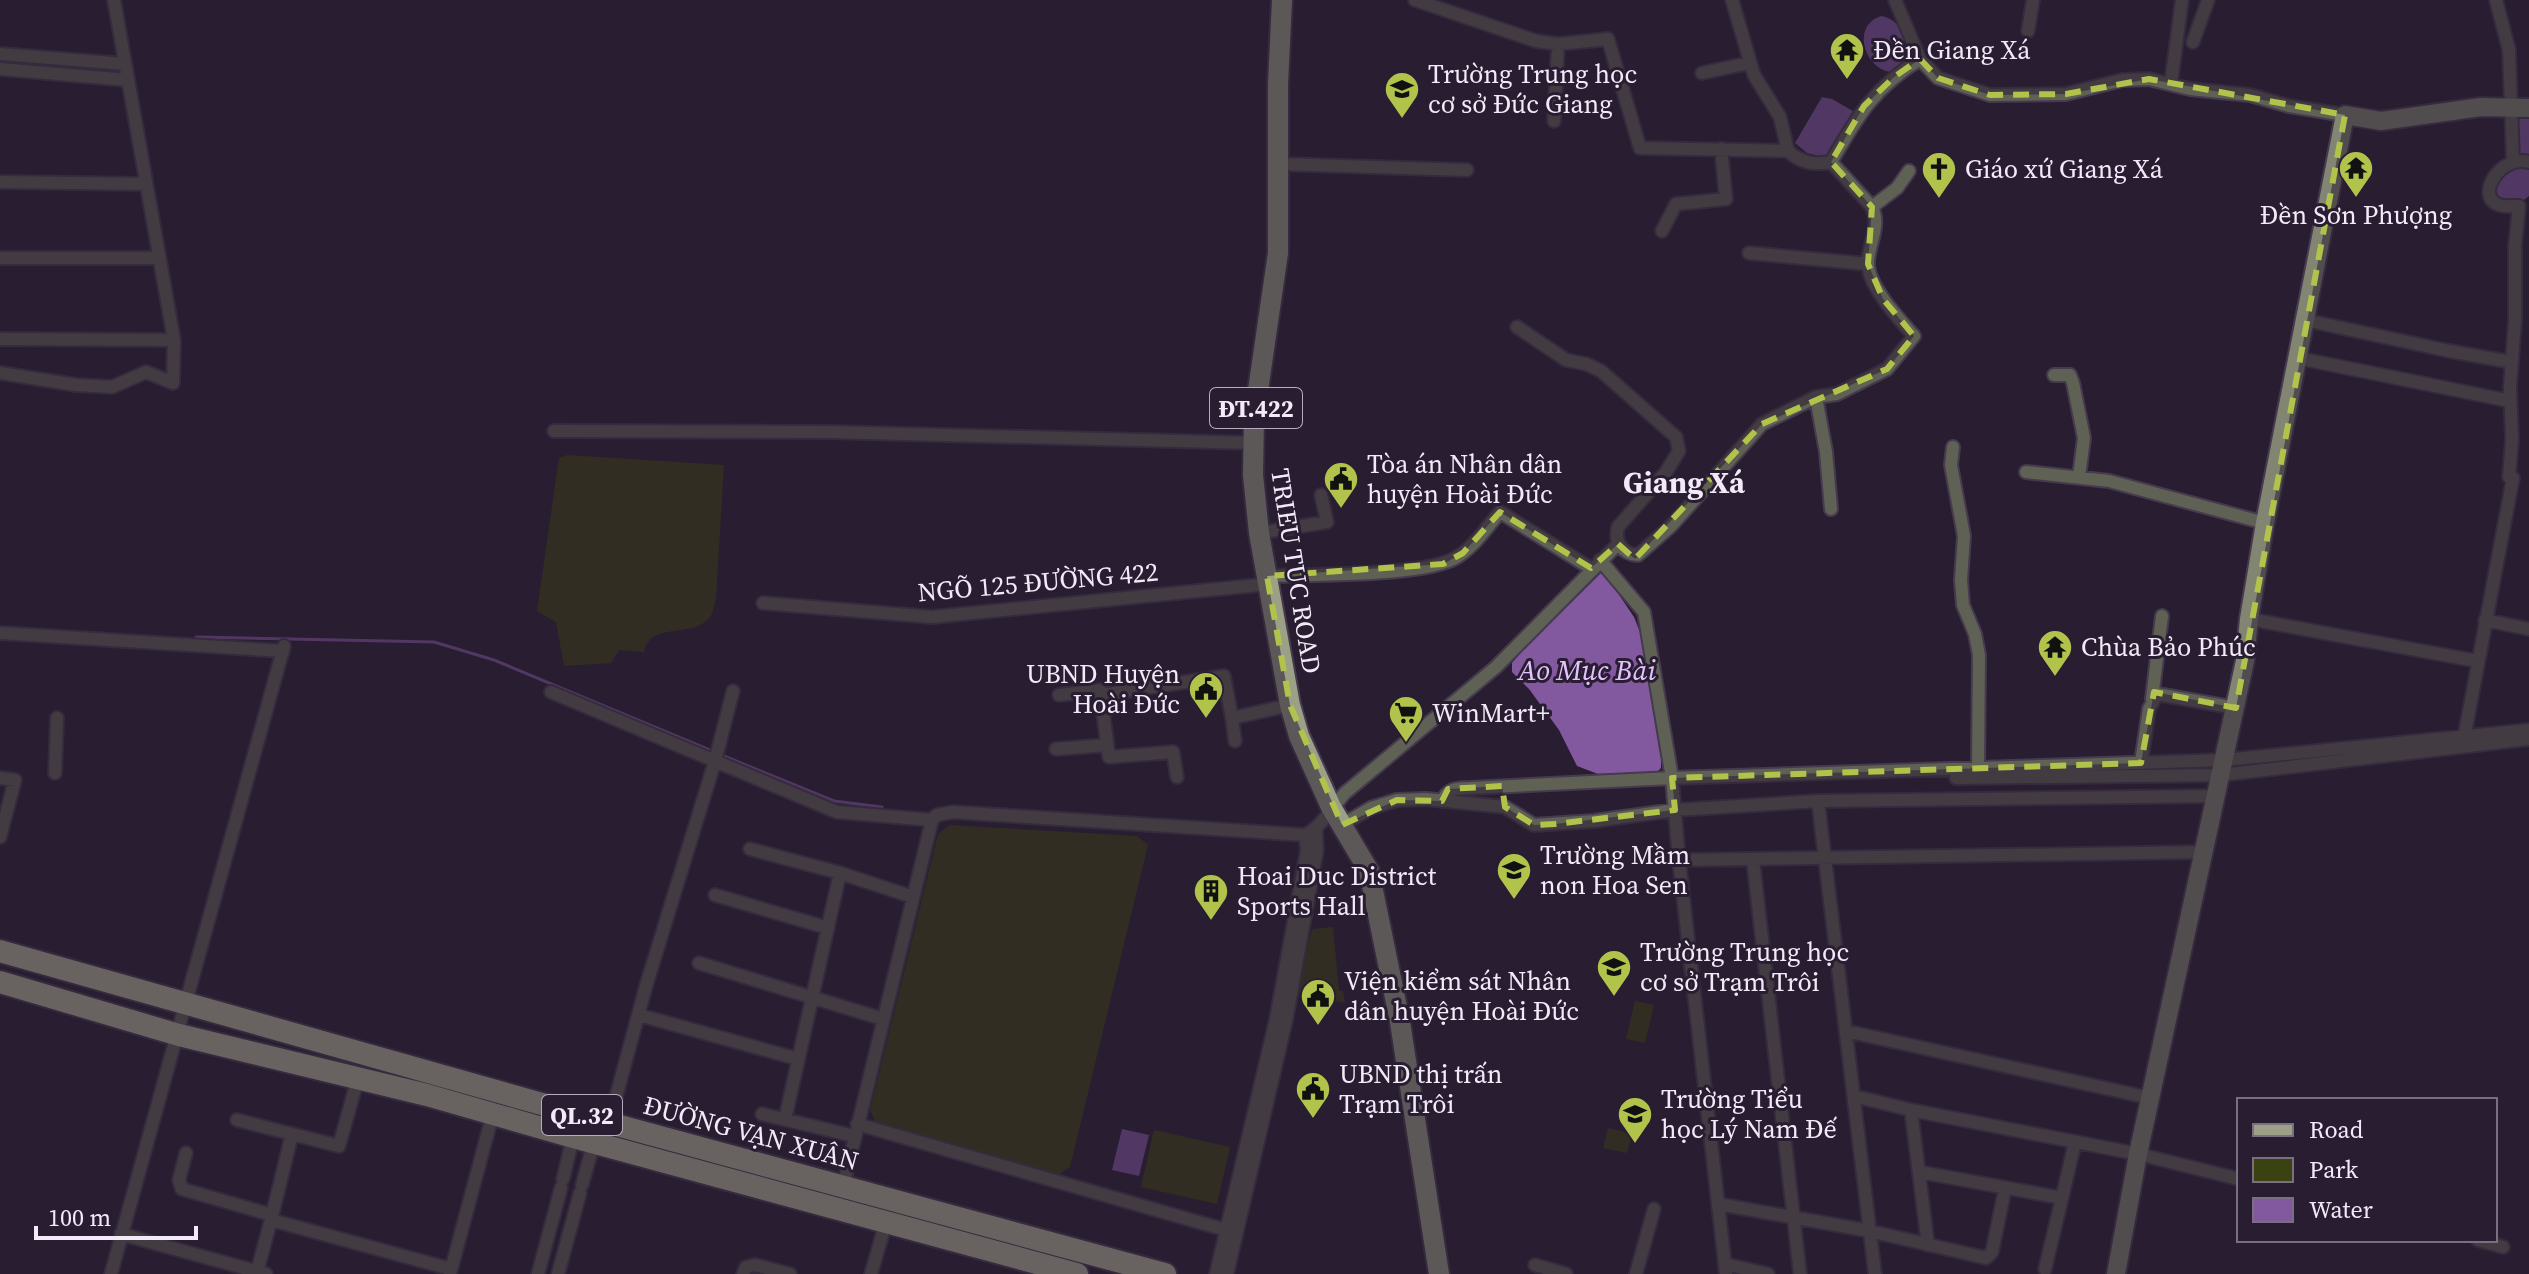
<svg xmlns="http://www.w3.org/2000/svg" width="2529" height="1274" font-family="'Source Serif 4',serif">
<rect width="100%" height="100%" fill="#291d32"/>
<path fill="#3b4212" d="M567 455 724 465 716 598C715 603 713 613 710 617 692 640 651 620 644 652L619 650 611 663 564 666 556 622 537 611 559 458Z
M950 825 1137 836 1148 845 1070 1167 1058 1175 877 1124 870 1111 938 834Z
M1333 927 1339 991H1343L1345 1003 1296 992 1312 929Z
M1635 1001 1654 1005 1645 1043 1626 1039Z
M1608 1128 1632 1134 1627 1153 1603 1148Z
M1154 1130 1230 1147 1217 1204 1141 1187Z"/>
<path fill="#82589f" d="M1881 16C1900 19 1905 37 1912 52L1910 57 1893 72C1865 71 1850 26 1881 16Z
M1822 97 1832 99 1853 111 1828 158 1807 153 1795 143Z
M2523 114H2529V157L2520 158 2515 154 2517 119Z
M2512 164 2529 168V196L2519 204 2495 202 2491 189Z
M1603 571 1634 617 1640 632 1661 759V768L1657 772 1598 774 1577 766 1559 730 1529 689 1512 672V663L1522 651Z
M1122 1129 1149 1135 1139 1176 1112 1170Z"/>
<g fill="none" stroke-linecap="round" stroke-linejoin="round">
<path stroke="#82589f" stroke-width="3" d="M196 637 434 642 494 660 712 751
M719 754 834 801 882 807"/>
<g stroke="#453a4e" stroke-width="16">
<path id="street" d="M1415 0 1536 41 1558 44 1608 39 1640 148 1788 151C1801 163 1814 165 1831 162 1859 114 1872 90 1920 59
M1732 0 1754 75 1780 117 1788 151
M1895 0 1920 59 1938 78 1990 95 2066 94 2122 80 2149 79 2190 89 2250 95 2289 106 2345 115
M2496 0 2509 50 2513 161
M2028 31 2033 0
M2193 42 2208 0
M0 54 125 64
M0 69 128 80
M1702 73 1749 63
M2171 83 2182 0
M1554 121 1558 44
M1279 164 1467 170
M0 182 146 184
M1872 207 1897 188 1909 171
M1662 231 1676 204 1726 199 1721 149
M1749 253 1868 264
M0 258H159
M2305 320 2449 351 2511 362
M1517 327 1566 360 1586 364 1601 371 1676 437 1679 451 1666 472 1618 527C1614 542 1622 554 1638 555L1671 526 1762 424 1816 397 1837 394 1887 369 1914 336C1899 319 1867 285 1868 262 1869 242 1881 226 1872 207L1831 162
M0 339 174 340 114 0
M2298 358 2510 401
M0 373 76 385 112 387 146 372 173 383 174 340
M2054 375H2070L2073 383 2084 438 2079 477
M1816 397 1826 452 1831 509
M554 431 830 432 1253 443
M1953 447 1951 465 1964 536 1961 580 1963 605 1975 634 1979 655 1978 768
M2026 472 2109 481 2265 523
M2509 477 2512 440 2510 387 2515 321V246L2519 206C2513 206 2505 207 2499 205 2474 196 2501 154 2529 162
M1259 533 1327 522 1321 495
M1600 560 1644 612 1672 778 1679 860 1726 1274
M1267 576C1309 574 1426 577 1457 557 1474 547 1487 527 1500 512L1592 569
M763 603 932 617 1269 584
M2249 619 2477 661
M2485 620 2529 629
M0 633 283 651
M551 692 715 761 733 691
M1059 695 1100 690 1109 757 1173 752 1177 777
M1101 695 1224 676 1232 718 1290 705
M2152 699 2162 616
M1232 718 1235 741
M2464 738 2513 478
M1056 749 1107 745
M2141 763 2149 709 2157 694 2236 708
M55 773 57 718
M0 778 15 780 0 837
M1956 778 2221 775 2529 739
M1442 801C1449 787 1457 789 1471 788L1672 778 2225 760 2529 730
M1818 801 1875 1274
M1342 825 1371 808 1397 800 1426 799 1505 807 1534 825 1594 821 1675 810 1818 801 2215 796
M750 849 840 873 913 897
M1679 860 2206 852
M1753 860 1800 1274
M715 895 828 928
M699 963 883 1019
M639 1015 798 1059
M1846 1031 2150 1098
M1854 1096 1911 1110 2138 1154 2239 1179
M1911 1110 1928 1245
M762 1114 854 1136
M785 1119 840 873
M237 1120 339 1146 358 1078
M609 1123 646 986 715 761 837 812 932 820
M857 1124 1226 1230
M186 1153 179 1180 182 1189 272 1215
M1920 1172 2062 1198 2075 1142
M563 1179 573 1137
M582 1185 594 1142
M843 1187 932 820 937 815 953 812 1305 835C1322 827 1332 807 1345 793L1496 667 1618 544
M1718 1204 1870 1231 1986 1258 1992 1252 2005 1189
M271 1220 292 1134
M121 1234 266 1274
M2478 1240 2503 1247
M1725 1264 1768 1274
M1535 1265 1566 1274
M2045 1269 2062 1198
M257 1272 271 1220 451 1269
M111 1274 284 646
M450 1274 493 1113
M538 1274 561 1188
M558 1274 580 1193
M743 1274 746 1267 755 1265 790 1274
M871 1274 886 1222
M1216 1274 1276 1019 1307 850 1305 835
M1227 1274 1286 1021 1317 850 1316 830
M1636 1274 1654 1209"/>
</g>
<g stroke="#453a4e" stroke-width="22">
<path id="secondary" d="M2116 1274 2138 1154 2245 661 2249 619 2265 523 2345 115 2381 121 2481 107 2529 108"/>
</g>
<g stroke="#453a4e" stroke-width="24">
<path id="primary" d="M1282 0 1278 84V253L1254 418 1253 475 1259 533 1290 705 1299 736 1331 807 1369 871 1400 1022 1439 1274"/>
</g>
<g stroke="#453a4e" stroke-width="26">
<path id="highway" d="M0 951 609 1123 1165 1274
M0 982 179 1035 427 1095 573 1137 1077 1274"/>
</g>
<use href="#street" stroke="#5f6155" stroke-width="12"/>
<use href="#secondary" stroke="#818572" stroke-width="18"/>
<use href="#primary" stroke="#9ba087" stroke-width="20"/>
<use href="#highway" stroke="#b3b99b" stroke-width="22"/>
</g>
<path d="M0 0H2529V1274H0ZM1920 59 1938 78 1990 95 2066 94 2149 79 2345 115 2236 708 2154 692 2141 763 1672 778 1675 810 1555 824 1534 825 1505 807 1502 786 1448 789 1442 801 1397 800 1342 825 1290 705 1267 576 1443 564 1463 553 1500 512 1591 568 1618 544 1635 559 1762 424 1887 369 1914 336 1883 299 1868 264 1872 207 1831 162 1864 106 1894 77Z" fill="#291d32" fill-opacity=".55" fill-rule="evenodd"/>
<path fill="none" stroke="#b2c34c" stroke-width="6" stroke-dasharray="16 10" stroke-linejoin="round" d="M1920 59 1938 78 1990 95 2066 94 2149 79 2345 115 2236 708 2154 692 2141 763 1672 778 1675 810 1555 824 1534 825 1505 807 1502 786 1448 789 1442 801 1397 800 1342 825 1290 705 1267 576 1443 564 1463 553 1500 512 1591 568 1618 544 1635 559 1762 424 1887 369 1914 336 1883 299 1868 264 1872 207 1831 162 1864 106 1894 77Z"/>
<defs>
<g id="temple-pin" transform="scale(1.8)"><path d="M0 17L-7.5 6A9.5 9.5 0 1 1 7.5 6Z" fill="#b2c34c" stroke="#291d32"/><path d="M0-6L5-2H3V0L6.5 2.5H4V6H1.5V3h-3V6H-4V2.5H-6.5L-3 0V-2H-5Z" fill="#111"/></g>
<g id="school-pin" transform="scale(1.8)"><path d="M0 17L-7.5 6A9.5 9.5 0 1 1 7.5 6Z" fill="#b2c34c" stroke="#291d32"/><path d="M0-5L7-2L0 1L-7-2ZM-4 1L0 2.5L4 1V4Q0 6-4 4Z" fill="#111"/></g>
<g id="church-pin" transform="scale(1.8)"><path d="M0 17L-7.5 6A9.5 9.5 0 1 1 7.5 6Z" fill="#b2c34c" stroke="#291d32"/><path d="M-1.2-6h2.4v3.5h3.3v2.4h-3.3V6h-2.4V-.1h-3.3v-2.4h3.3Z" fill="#111"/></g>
<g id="civic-pin" transform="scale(1.8)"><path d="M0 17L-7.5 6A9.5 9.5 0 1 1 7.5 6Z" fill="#b2c34c" stroke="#291d32"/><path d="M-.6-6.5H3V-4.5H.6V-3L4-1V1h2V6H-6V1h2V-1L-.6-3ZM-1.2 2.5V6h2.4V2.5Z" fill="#111"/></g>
<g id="supermarket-pin" transform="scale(1.8)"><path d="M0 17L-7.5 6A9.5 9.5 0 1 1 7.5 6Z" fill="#b2c34c" stroke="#291d32"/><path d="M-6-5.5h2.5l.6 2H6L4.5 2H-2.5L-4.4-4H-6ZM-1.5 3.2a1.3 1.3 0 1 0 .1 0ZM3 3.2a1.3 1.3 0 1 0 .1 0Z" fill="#111"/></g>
<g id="building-pin" transform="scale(1.8)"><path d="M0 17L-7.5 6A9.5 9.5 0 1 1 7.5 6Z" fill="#b2c34c" stroke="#291d32"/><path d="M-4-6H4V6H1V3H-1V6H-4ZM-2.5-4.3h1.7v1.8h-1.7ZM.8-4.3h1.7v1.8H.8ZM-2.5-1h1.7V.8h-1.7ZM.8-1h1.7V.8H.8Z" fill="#111"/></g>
</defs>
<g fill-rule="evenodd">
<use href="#temple-pin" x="1847" y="50"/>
<use href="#school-pin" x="1402" y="89"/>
<use href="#temple-pin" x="2356" y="168"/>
<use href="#church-pin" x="1939" y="169"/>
<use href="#civic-pin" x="1341" y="479"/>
<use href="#temple-pin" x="2055" y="647"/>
<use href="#civic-pin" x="1206" y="689"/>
<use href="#supermarket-pin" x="1406" y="713"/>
<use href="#school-pin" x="1514" y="870"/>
<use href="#building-pin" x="1211" y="891"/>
<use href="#school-pin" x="1614" y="967"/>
<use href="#civic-pin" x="1318" y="996"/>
<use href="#civic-pin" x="1313" y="1089"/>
<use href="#school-pin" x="1635" y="1114"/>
</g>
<g text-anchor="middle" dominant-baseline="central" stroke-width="6" stroke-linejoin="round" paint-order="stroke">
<g fill="#291d32" stroke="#b6acbd" stroke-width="2">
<rect x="1210" y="388" width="92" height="40" rx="6"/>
<rect x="542" y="1095" width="80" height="40" rx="6"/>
</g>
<g font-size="24" font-weight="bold" fill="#f2eaf8">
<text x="1256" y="408">ĐT.422</text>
<text x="582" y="1115">QL.32</text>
</g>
<g font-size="26" fill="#f2eaf8" stroke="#291d32" text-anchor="start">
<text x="1873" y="50">Đền Giang Xá</text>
<text x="1428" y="74">Trường Trung học<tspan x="1428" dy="30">cơ sở Đức Giang</tspan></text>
<text x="1965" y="169">Giáo xứ Giang Xá</text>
<text x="2356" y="215" text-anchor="middle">Đền Sơn Phượng</text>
<text x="1367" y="464">Tòa án Nhân dân<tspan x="1367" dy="30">huyện Hoài Đức</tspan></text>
<text x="2081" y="647">Chùa Bảo Phúc</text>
<text x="1180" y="674" text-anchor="end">UBND Huyện<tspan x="1180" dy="30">Hoài Đức</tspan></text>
<text x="1432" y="713">WinMart+</text>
<text x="1540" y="855">Trường Mầm<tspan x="1540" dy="30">non Hoa Sen</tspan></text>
<text x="1237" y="876">Hoai Duc District<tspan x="1237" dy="30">Sports Hall</tspan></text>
<text x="1640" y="952">Trường Trung học<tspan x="1640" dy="30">cơ sở Trạm Trôi</tspan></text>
<text x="1344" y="981">Viện kiểm sát Nhân<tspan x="1344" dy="30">dân huyện Hoài Đức</tspan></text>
<text x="1339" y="1074">UBND thị trấn<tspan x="1339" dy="30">Trạm Trôi</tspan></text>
<text x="1661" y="1099">Trường Tiểu<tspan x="1661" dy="30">học Lý Nam Đế</tspan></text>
</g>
<g font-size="26" fill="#f2eaf8" stroke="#291d32">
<text transform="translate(1296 571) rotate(81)">TRIEU TUC ROAD</text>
<text transform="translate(1038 582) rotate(-5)">NGÕ 125 ĐƯỜNG 422</text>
<text transform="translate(751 1133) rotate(15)">ĐƯỜNG VẠN XUÂN</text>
</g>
<g font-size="28" font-style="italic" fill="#e3c2fd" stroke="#291d32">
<text x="1587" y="670">Ao Mục Bài</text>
</g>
<g font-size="30" font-weight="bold" fill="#f2eaf8" stroke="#291d32">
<text x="1684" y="482">Giang Xá</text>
</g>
</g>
<rect x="2237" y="1098" width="260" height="144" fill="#291d32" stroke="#796f81" stroke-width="2"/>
<rect x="2253" y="1124" width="40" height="12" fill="#9ba087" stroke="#796f81" stroke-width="2"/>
<text x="2309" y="1138" font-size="24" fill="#f2eaf8">Road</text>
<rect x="2253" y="1158" width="40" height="24" fill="#3b4212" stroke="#796f81" stroke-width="2"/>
<text x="2309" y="1178" font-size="24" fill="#f2eaf8">Park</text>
<rect x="2253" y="1198" width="40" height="24" fill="#82589f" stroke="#796f81" stroke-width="2"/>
<text x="2309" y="1218" font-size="24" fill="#f2eaf8">Water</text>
<path d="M36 1226v12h160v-12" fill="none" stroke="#f2eaf8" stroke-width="4"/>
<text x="48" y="1226" font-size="24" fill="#f2eaf8" stroke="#291d32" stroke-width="6" paint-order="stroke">100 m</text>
</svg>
